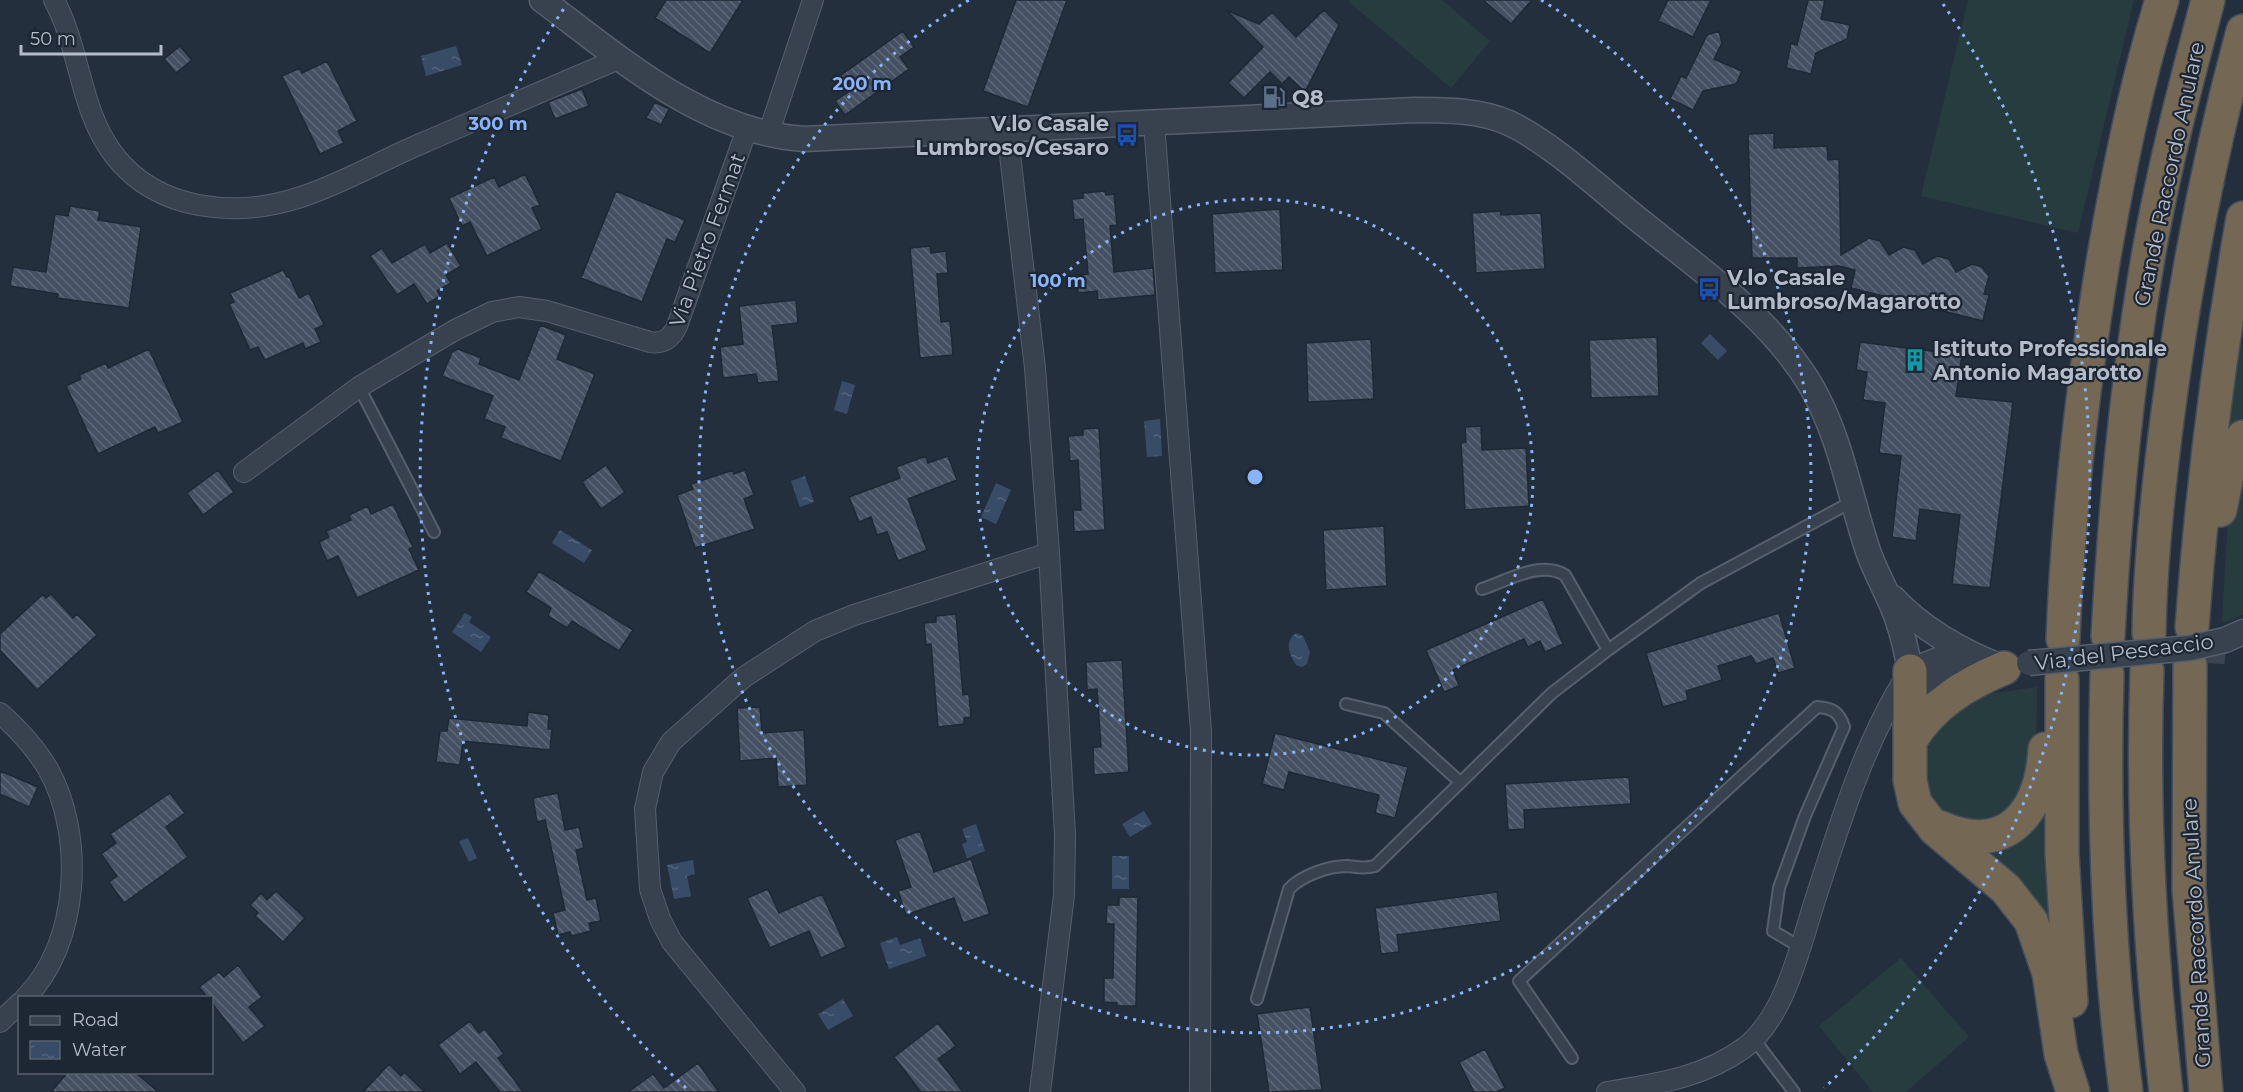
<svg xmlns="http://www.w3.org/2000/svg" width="2243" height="1092" font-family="Montserrat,sans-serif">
<defs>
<pattern id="water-ripples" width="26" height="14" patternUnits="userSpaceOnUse" patternTransform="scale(1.5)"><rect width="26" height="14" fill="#394c67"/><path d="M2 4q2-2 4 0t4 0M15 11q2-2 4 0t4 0" fill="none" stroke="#53647b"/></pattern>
<pattern id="building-back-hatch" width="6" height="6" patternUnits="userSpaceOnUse" patternTransform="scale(1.5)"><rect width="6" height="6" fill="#455162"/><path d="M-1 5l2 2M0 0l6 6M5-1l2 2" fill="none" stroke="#5d6877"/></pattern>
</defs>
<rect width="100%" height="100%" fill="#242f3e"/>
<path fill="#263c3f" d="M1350 0H1442L1490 41 1451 88 1349 2Z
M1968 0H2134L2078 233 1921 196Z
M2240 341 2243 348V418L2221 448Z
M2243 452V615L2222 623 2229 494Z
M2037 687 2036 757 2018 811 1961 826 1937 808 1926 781V753L1932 736 1941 724 1980 695Z
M2046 797 2053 939 1979 845Z
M1901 958 1969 1037 1906 1092H1873L1819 1026Z"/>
<path fill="url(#water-ripples)" d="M456 46 462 65 426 76 421 56Z
M1710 334 1727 351 1718 360 1701 343Z
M842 381 855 385 847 414 834 410Z
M1160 419 1162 456 1147 457 1144 421Z
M805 476 814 502 800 507 791 481Z
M996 483 1011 490 996 524 981 517Z
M560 530 592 550 584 563 552 543Z
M465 613 472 617 469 622 491 637 481 652 452 632Z
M1296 633 1303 636 1310 652 1307 664 1302 667 1296 665C1289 653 1284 642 1296 633Z
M1144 811 1152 824 1130 837 1122 824Z
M976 824 985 851 967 858 962 844 967 842 962 829Z
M468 838 477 858 469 862 459 841Z
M1112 856H1129V889H1112Z
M693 860 695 874 687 876 691 896 674 899 667 865Z
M897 937 900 945 920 938 926 956 889 969 880 943Z
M843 999 853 1016 828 1030 818 1014Z"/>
<path fill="url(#building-back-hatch)" stroke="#1f2835" stroke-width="1.5" d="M666 0H743L710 53 655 18Z
M1016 0H1067L1028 107 983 91Z
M1483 0H1532L1511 24Z
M1668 0H1711L1693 37 1658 21Z
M1808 0H1825L1821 19 1850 25 1847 39 1816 53 1811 74 1786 68 1791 43 1797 45Z
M1226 10 1259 24 1272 12 1296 37 1324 10 1339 25 1305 92 1289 77 1282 84 1270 72 1244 98 1228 83 1263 47Z
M903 31 914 47 900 57 909 69 845 115 835 101 848 92 837 78Z
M1719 31 1722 43 1714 59 1742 71 1736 84 1703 91 1693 110 1670 99 1681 76 1686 78 1707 35Z
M180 46 192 60 176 73 164 59Z
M327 61 357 121 338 131 344 143 320 154 282 76 300 68 302 73Z
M582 89 589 106 555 119 548 102Z
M655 102 669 109 661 125 646 118Z
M1774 133V148L1827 146 1828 160 1839 159 1841 255 1869 238 1880 241 1889 255 1903 247 1915 250 1923 264 1937 256 1949 259 1956 272 1972 264 1982 267 1989 276 1984 294 1989 295 1983 321 1851 288 1855 270 1839 266 1797 268V258H1752L1748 134Z
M525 174 540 205 532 208 542 229 487 256 470 222 462 226 449 198 494 177 499 187Z
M616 191 685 220 675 242 667 239 642 302 581 278Z
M1105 191 1106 195 1114 194 1117 225 1110 226 1114 272 1153 268 1155 295 1098 300 1097 291 1078 293 1076 275 1088 274 1083 219 1074 220 1072 199 1083 198V193Z
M70 206 100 211 98 220 141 227 129 308 57 298 58 294 10 286 13 267 46 272 55 214 68 216Z
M1280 209 1283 270 1215 273 1212 214Z
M1500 211 1501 215 1541 213 1545 269 1476 273 1472 213Z
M447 243 461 266 446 275 451 283 437 291 440 296 427 304 414 284 397 295 370 256 382 248 392 263 425 244 430 253Z
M930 246 931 253 946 251 948 273 937 274 941 322 950 321 953 355 920 358 910 248Z
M283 270 287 277 289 276 299 298 309 293 324 325 315 329 321 342 305 349 303 343 265 360 258 347 250 350 229 304 234 302 230 293Z
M796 300 798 323 772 326 779 381 758 383 756 374 723 378 720 347 743 344 739 306Z
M540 325 566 335 557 359 595 374 561 461 501 438 505 427 484 419 493 396 442 376 452 352 458 349 481 358 479 364 519 380Z
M1657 337 1659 396 1591 398 1589 340Z
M1371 339 1374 399 1308 402 1306 343Z
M1860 342 1962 355 1956 396 2013 402 1990 588 1952 584 1960 515 1920 509 1916 541 1892 537 1901 456 1879 453 1885 403 1863 400 1867 372 1856 370Z
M149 349 183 422 158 433 155 427 98 454 66 386 81 379 79 375 106 363 108 368Z
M1481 426 1482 450 1526 448 1529 506 1465 510 1461 443 1466 442 1465 427Z
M1099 428 1105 530 1074 532 1073 510H1081L1078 460 1070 461 1068 436 1083 435V429Z
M926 456 928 463 948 456 957 480 908 499 927 550 898 561 887 532 877 535 871 517 859 522 849 497 900 478 896 467Z
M606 465 625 492 601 509 582 482Z
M218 470 234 492 203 515 187 493Z
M733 470 734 474 745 470 754 495 744 499 755 529 695 548 677 495 693 489 691 484Z
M393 504 413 547 409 549 419 570 357 598 338 556 327 561 319 542 329 537 326 531 351 520 349 515 368 506 371 514Z
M1384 526 1387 586 1326 590 1323 530Z
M539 571 633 630 619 651 572 621 567 628 548 616 551 608 526 592Z
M43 594 46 598 51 594 73 618 77 614 97 635 37 690 0 650V634Z
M1543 599 1563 644 1545 652 1540 641 1528 647 1524 639 1453 670 1459 686 1444 692 1426 650Z
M1779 613 1795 668 1778 673 1773 658 1756 664 1751 656 1718 666 1722 680 1686 691 1688 700 1663 707 1646 653Z
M956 614 963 695 969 694 971 717 964 718V724L938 727 931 644 926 645 924 623 936 622V616Z
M1122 660 1129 772 1094 775 1093 747H1101L1097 689 1087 690 1086 662Z
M760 707 762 733 804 730 807 785 778 787 776 758 740 761 737 708Z
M528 712 549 715 548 729H552L550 750 463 741 460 765 436 762 440 731H447L449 718 527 726Z
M1275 733 1408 767 1395 818 1375 813 1379 795 1289 772 1284 790 1262 784Z
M0 771 38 787 29 807 0 794Z
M1629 777 1631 804 1524 810 1525 829 1508 830 1505 784Z
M170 793 185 813 166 827 188 857 124 903 109 882 117 876 101 854 116 843 110 834Z
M558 793 565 830 579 827 584 848 576 850 587 900 596 898 601 921 589 923 591 931 571 936 570 932 558 935 553 913 565 910 545 820 537 822 533 798Z
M920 831 934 872 971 859 990 914 963 923 954 898 906 915 898 891 911 887 895 840Z
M768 889 779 913 822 894 846 947 821 958 809 931 770 948 747 898Z
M276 891 305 918 283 942 255 916 258 913 250 905 261 893 267 900Z
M1497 892 1501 921 1397 935 1399 952 1381 954 1375 908Z
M1119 897H1138L1136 1006H1117V1003L1104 1002V978H1113L1114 924H1106L1107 905H1119Z
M238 965 262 997 249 1007 265 1026 243 1043 212 1003V998H208L199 987 219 972 224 977Z
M1310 1007 1322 1090 1269 1092 1257 1014Z
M470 1021 479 1033 485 1029 504 1054 498 1058 523 1092H500L476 1062 460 1074 438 1045Z
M938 1023 956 1046 938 1059 963 1092H921L894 1057Z
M1485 1049 1505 1088 1496 1092H1474L1459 1062Z
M698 1063 719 1092H628L653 1074 664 1088Z
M389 1064 401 1076 404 1072 425 1092H363Z
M68 1072H135L158 1092H51Z"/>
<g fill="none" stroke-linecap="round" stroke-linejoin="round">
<path stroke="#3a4453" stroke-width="33" stroke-dasharray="33 16" stroke-linecap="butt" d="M2208 663 2211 626"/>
<g stroke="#565f6c" stroke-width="14">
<path id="service" d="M359 387 434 532
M1482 589C1507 581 1540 560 1565 575L1608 650
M1346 704 1384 713 1460 782
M1257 999 1289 889C1301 876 1328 866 1347 866 1358 867 1364 869 1375 866L1552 693 1608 650 1701 583 1855 500
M1753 1038 1794 1092
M1572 1058 1519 981 1817 707C1833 708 1839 712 1844 727L1805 816 1779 888 1773 931 1800 947"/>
</g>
<g stroke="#565f6c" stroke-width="22">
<path id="minor" d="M54 0C81 50 79 109 114 155 158 212 237 218 301 197 344 183 384 159 425 142 490 114 556 85 621 58
M1154 123 1201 731 1200 1092
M1007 129 1035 368 1049 553 1065 835 1064 895 1040 1092
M768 135 813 0
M244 472 359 387 455 330 492 312 519 307 547 311 650 342C663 344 671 339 677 326L747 129
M0 713C19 730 35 747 48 769 85 834 80 944 25 998
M0 1022 20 1003
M795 1092 672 942 660 919 650 889 645 809 653 772 671 742 744 677 815 631 854 615 1049 553
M1607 1092C1655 1084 1703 1078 1744 1048 1786 1017 1801 942 1817 894 1841 820 1865 741 1907 675"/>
</g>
<g stroke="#565f6c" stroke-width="27">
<path id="tertiary" d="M542 0C620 58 703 132 804 139L1415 110C1446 110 1480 110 1509 123 1548 141 1595 184 1629 212 1692 264 1767 313 1810 384 1841 437 1849 494 1868 551 1876 574 1889 595 1897 618 1903 635 1907 653 1910 671
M1893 598C1924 631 1962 652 2004 668
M2225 640 2243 632
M1910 671C1930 687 1948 683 1972 678
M1910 671 1938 660 1978 662"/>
</g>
<g stroke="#434c59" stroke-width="36">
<path id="motorway" d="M2220 510 2227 475 2243 437
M2192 627C2202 490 2219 354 2243 218
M2149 633C2150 562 2158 490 2167 420 2184 288 2208 159 2243 31
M2108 636C2115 508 2127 379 2149 252 2164 167 2186 83 2208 0
M2063 639C2068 510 2083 383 2104 256 2119 170 2136 84 2162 0
M2190 665 2189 889 2206 1092
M1910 671V780L1915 803 1935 829 2006 889 2031 921 2049 973 2061 1054 2073 1092
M2147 671C2142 812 2150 952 2166 1092
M2107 674C2103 814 2108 953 2126 1092
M2062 679V854L2071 1001
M1911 739C1934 703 1966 684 2004 668
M1939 827C2007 857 2041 813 2045 749"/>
</g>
<use href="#service" stroke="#38414e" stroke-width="10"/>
<use href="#minor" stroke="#38414e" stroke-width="20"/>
<use href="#tertiary" stroke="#38414e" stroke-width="24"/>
<use href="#motorway" stroke="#746855" stroke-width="33"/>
<g stroke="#565f6c" stroke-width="27" stroke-linecap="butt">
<path id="tertiary-bridge" d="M2029 663 2190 648 2225 640"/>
</g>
<use href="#tertiary-bridge" stroke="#38414e" stroke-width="24"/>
</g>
<g fill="none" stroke="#8ab4f8" stroke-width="3" stroke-dasharray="3 6">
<circle cx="1255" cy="477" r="278"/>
<path d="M1541 0A556 556 0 1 1 969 0"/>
<path d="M686 1088A835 835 0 0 1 567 4M1943 4A835 835 0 0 1 1824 1088"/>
</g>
<defs>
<g id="fuel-bare" transform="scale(1.8)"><path d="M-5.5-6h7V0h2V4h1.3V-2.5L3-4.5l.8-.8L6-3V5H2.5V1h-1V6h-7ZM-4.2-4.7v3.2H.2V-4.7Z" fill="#5c6f8a" stroke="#1d2633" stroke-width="2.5" paint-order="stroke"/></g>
<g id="bus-bare" transform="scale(1.8)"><path d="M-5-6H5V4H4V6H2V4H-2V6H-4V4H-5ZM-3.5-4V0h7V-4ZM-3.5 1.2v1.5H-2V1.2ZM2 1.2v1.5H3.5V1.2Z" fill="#1a4fb4" stroke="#1d2633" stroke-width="2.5" paint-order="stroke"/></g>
<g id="building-bare" transform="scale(1.8)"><path d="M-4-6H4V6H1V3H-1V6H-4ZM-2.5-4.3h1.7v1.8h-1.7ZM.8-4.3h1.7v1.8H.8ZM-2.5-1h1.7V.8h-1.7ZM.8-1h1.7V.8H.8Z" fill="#0f9aa8" stroke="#1d2633" stroke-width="2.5" paint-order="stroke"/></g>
</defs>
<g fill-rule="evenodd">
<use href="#fuel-bare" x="1274" y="97"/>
<use href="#bus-bare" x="1127" y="135"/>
<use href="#bus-bare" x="1709" y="289"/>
<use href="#building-bare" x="1915" y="360"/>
</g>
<g text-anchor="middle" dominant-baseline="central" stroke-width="4.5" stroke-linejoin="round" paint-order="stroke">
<g font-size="21" font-weight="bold" fill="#b4bcc9" stroke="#1d2633" text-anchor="start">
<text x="1292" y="97">Q8</text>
<text x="1109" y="123" text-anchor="end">V.lo Casale<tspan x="1109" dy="24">Lumbroso/Cesaro</tspan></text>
<text x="1727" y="277">V.lo Casale<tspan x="1727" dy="24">Lumbroso/Magarotto</tspan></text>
<text x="1933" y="348">Istituto Professionale<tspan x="1933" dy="24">Antonio Magarotto</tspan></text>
</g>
<g font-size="21" fill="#b4bcc9" stroke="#1d2633">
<text transform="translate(2169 174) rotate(-78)">Grande Raccordo Anulare</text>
<text transform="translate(707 240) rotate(-70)">Via Pietro Fermat</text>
<text transform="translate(2124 652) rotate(-7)">Via del Pescaccio</text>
<text transform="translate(2196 933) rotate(-93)">Grande Raccordo Anulare</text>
</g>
</g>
<circle cx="1255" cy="477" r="9" fill="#8ab4f8" stroke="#1d2633" stroke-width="3"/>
<g font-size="18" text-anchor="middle" font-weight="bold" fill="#8ab4f8" stroke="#1d2633" stroke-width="4.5" stroke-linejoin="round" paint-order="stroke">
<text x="862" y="90">200 m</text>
<text x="498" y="130">300 m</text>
<text x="1058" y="287">100 m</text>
</g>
<rect x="18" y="996" width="195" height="78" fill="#1d2633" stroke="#59626f" stroke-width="1.5"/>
<rect x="30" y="1016" width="30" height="9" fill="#38414e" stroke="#59626f" stroke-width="1.5"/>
<text x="72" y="1026" font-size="18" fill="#b4bcc9">Road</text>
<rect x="30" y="1041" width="30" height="18" fill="url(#water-ripples)" stroke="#59626f" stroke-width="1.5"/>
<text x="72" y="1056" font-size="18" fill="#b4bcc9">Water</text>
<path d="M21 45v9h140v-9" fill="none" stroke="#b4bcc9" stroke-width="3"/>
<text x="30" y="45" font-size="18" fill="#b4bcc9" stroke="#1d2633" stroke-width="4.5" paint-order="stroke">50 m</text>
</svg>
